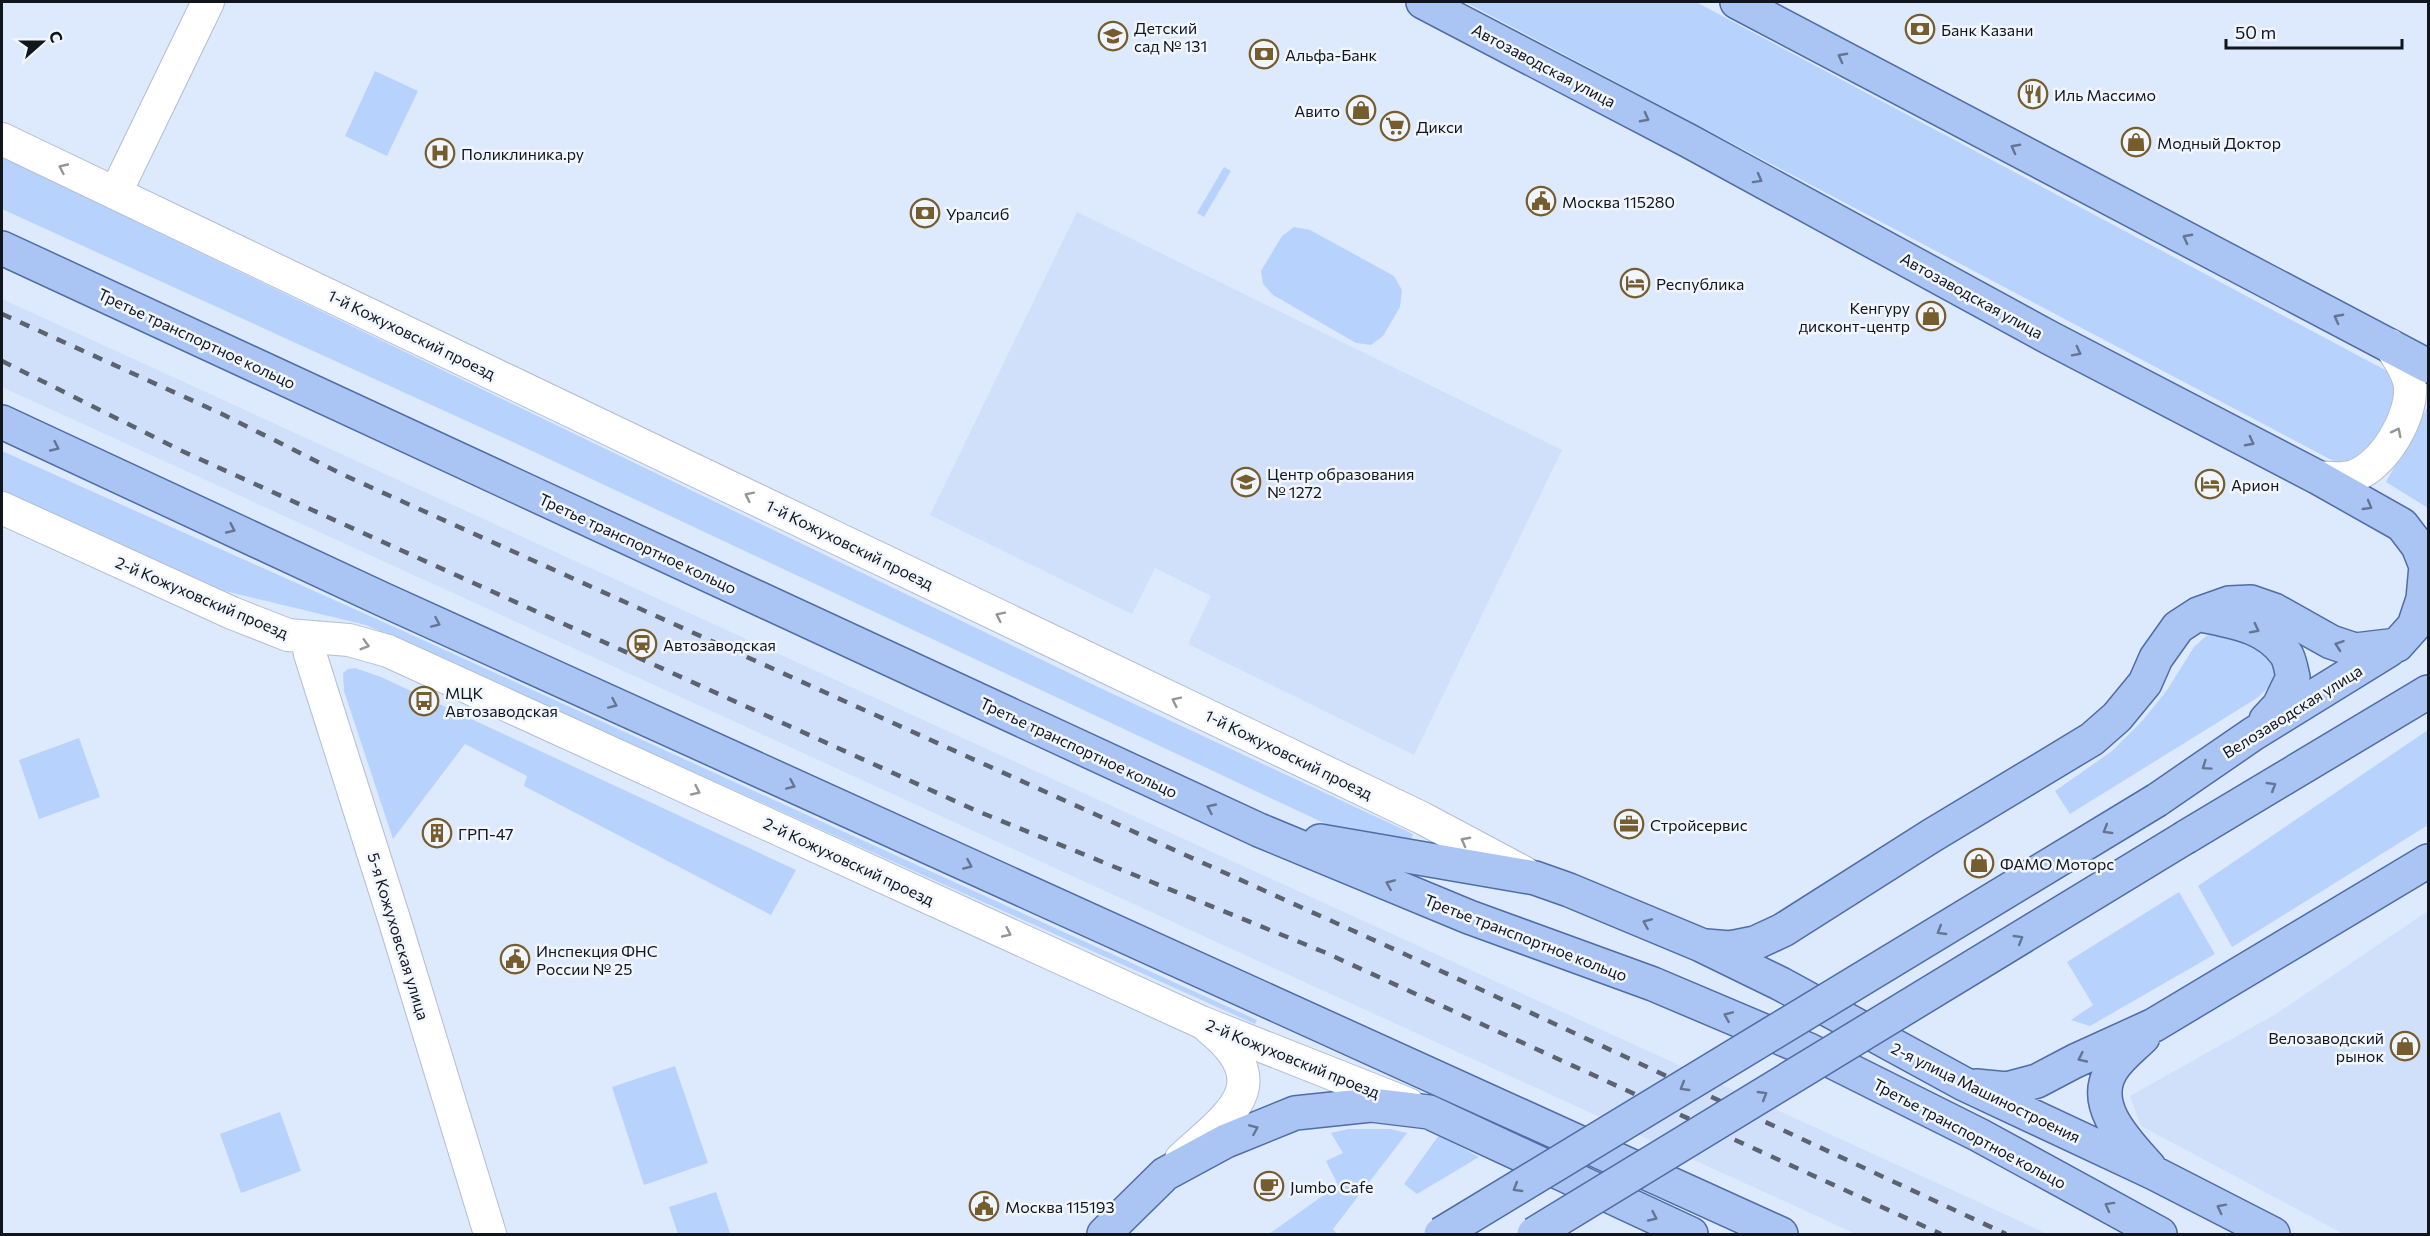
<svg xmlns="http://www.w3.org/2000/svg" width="2430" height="1236" font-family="Commissioner,sans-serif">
<rect width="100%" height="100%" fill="#dde9fd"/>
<path fill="#d0dffa" d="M1077 212 1562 450 1414 755 1188 644 1211 596 1155 568 1132 614 930 515Z
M2 299 1974 1200 2047 1234H1856L2 387Z
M2428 911V1234H2344L2141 1126 2130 1096 2276 1014Z"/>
<path fill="#b8d2fe" d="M1465 2H1696L2387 371 2395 388 2392 411 2367 451 2355 460 2339 464Z
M375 71 418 91 387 156 345 136Z
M2 157 1098 687 1413 834 1410 841 1370 836 1326 824 515 443 2 209Z
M1224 167 1231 171 1204 217 1197 213Z
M1294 227 1310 230 1394 276 1402 290 1400 307 1383 336 1371 345 1356 343 1273 295 1263 284 1261 271 1282 236Z
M2428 406V508L2386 482Z
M2 451 401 630 1257 1020 1255 1024 366 625 225 591 192 579 2 491Z
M2224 632 2269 651 2280 677 2257 698 2070 814 2055 791 2112 751 2143 720 2167 690 2194 647 2206 636Z
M355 668 381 677 796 870 771 915 524 786 527 776 465 744 393 839 344 691 343 673 348 669Z
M2428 730V825L2232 947 2198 886Z
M79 738 100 797 39 819 19 760Z
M2179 892 2215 954 2090 1026 2071 1020 2093 1005 2067 962Z
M675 1066 708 1163 644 1185 612 1087Z
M280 1112 301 1171 241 1193 220 1134Z
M1348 1129H1390L1407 1133 1333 1229 1337 1234H1269L1338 1185 1326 1161 1343 1153 1331 1133Z
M1439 1135 1479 1157 1417 1194 1404 1184Z
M716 1192 730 1233 678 1234 669 1207Z"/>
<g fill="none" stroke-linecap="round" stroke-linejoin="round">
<g stroke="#b2bed1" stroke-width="34">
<path id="minor" d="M2 139 1422 818 1525 873
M116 192 208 2
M2317 477C2329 478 2341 480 2354 476 2383 466 2412 418 2410 387 2409 372 2397 357 2390 345
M2 508 232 613 288 635 349 640 388 651 1201 1022 1408 1104
M307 638 310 654 395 922 490 1234
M1181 1159C1227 1116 1280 1085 1209 1028"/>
</g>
<g stroke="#4f6da4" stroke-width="36">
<path id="major" d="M1423 2 1689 141 2050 338 2317 477 2402 525 2418 546 2426 566 2423 599 2414 626 2397 645
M1737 2 2428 366
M2 248 1259 830 1469 917 1653 984 1809 1050 1979 1135 2160 1234
M2 422 382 599 1781 1234
M2206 616C2236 622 2267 627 2286 654 2290 660 2291 670 2293 677L2279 706 2266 720
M2157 800 2253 734 2389 650
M2186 837 2428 692
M1320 841 1535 878 1569 890 1701 945 1781 984 1964 1084 2154 1173 2273 1234
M1706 946 1730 948 1755 943 1783 930 1931 836 2092 739 2117 717 2145 683 2156 658 2178 627 2198 614 2229 603 2251 602 2274 610 2331 642 2355 650 2397 645
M2143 1037C2133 1047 2118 1058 2111 1071 2090 1106 2127 1142 2149 1167
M1976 1086 2007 1089 2037 1081 2075 1061 2154 1025 2428 861
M1104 1234 1165 1174 1226 1141 1295 1113 1371 1105 1429 1112 1691 1234"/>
</g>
<use href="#minor" stroke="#fff" stroke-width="32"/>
<use href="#major" stroke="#aac4f4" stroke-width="33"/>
<path stroke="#5c626e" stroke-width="4.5" stroke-dasharray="10 10" stroke-linecap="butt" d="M2 314 222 414 346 476 1398 951 2006 1234
M2 361 182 451 977 811 1324 952 1941 1234"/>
<g stroke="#4f6da4" stroke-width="36" stroke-linecap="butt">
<path id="major-bridge" d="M1441 1234 2157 800
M1534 1234 2186 837"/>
</g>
<use href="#major-bridge" stroke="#aac4f4" stroke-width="33"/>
</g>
<defs><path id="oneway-chevron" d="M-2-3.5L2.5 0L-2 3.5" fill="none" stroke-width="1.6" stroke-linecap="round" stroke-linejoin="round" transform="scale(1.5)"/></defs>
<g stroke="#657593">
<use href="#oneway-chevron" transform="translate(1842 57) rotate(-152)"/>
<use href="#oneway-chevron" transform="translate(1645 118) rotate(28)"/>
<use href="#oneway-chevron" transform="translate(2015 148) rotate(-152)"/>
<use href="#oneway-chevron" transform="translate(1758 179) rotate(29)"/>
<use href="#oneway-chevron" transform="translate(2187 238) rotate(-152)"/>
<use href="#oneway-chevron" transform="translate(2338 318) rotate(-152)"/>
<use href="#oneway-chevron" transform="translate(2077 352) rotate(27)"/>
<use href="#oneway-chevron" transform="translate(2250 442) rotate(28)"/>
<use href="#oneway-chevron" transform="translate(55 447) rotate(25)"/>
<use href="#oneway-chevron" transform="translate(2368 506) rotate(30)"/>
<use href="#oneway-chevron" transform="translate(231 529) rotate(25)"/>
<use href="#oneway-chevron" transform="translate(436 623) rotate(24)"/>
<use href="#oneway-chevron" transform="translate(2255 629) rotate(27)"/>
<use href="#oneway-chevron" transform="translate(2339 645) rotate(-161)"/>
<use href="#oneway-chevron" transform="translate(613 704) rotate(24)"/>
<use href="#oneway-chevron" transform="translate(2206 766) rotate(145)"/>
<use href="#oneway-chevron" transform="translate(791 785) rotate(24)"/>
<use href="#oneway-chevron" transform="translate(2272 786) rotate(-31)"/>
<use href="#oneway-chevron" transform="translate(1211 808) rotate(-155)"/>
<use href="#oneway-chevron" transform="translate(2107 830) rotate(149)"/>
<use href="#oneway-chevron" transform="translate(968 865) rotate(24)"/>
<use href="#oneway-chevron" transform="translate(1390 884) rotate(-157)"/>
<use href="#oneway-chevron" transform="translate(1647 923) rotate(-157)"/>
<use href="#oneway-chevron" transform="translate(1941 931) rotate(149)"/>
<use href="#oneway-chevron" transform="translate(2019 939) rotate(-31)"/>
<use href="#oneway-chevron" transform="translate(1728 1016) rotate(-157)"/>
<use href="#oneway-chevron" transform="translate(2082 1058) rotate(155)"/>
<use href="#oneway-chevron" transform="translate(1684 1087) rotate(149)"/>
<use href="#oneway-chevron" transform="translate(1763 1095) rotate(-31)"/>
<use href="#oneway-chevron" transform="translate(1254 1129) rotate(-23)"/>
<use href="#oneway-chevron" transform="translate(1517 1188) rotate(149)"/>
<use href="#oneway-chevron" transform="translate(2109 1206) rotate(-151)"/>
<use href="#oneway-chevron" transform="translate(2221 1208) rotate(-153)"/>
<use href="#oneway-chevron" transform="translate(1653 1217) rotate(25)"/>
</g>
<g stroke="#949699">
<use href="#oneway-chevron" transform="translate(63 168) rotate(-155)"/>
<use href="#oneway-chevron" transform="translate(2397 432) rotate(-63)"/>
<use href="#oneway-chevron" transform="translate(749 496) rotate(-154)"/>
<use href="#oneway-chevron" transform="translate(1000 616) rotate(-154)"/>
<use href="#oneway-chevron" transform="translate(365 645) rotate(16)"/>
<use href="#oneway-chevron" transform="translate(1176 701) rotate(-154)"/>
<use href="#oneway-chevron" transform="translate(696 791) rotate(25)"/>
<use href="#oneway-chevron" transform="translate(1465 841) rotate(-152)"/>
<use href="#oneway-chevron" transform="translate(1007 933) rotate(25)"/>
</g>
<defs>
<g id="bank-ring" transform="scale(1.5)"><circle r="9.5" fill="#f1f6fe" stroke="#765d2e" stroke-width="1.5"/><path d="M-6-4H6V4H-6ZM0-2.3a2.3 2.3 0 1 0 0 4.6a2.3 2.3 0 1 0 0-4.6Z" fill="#765d2e"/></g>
<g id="school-ring" transform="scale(1.5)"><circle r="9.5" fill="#f1f6fe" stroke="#765d2e" stroke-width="1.5"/><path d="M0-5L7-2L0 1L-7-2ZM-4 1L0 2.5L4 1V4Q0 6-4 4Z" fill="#765d2e"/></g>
<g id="restaurant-ring" transform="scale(1.5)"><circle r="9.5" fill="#f1f6fe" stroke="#765d2e" stroke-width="1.5"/><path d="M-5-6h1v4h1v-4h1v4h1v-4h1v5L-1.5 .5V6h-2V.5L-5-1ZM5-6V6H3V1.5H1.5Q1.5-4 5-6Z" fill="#765d2e"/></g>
<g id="shop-ring" transform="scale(1.5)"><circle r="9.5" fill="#f1f6fe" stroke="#765d2e" stroke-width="1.5"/><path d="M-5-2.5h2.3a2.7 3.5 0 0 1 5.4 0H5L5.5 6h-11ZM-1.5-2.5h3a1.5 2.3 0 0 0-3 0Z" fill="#765d2e"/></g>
<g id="supermarket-ring" transform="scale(1.5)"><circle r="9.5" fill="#f1f6fe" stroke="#765d2e" stroke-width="1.5"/><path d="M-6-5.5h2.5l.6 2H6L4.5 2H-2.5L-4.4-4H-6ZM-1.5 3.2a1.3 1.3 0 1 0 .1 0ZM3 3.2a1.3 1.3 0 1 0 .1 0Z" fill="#765d2e"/></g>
<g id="hospital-ring" transform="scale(1.5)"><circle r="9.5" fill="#f1f6fe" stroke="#765d2e" stroke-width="1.5"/><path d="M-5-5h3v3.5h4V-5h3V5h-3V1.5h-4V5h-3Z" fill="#765d2e"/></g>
<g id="civic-ring" transform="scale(1.5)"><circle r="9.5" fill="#f1f6fe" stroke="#765d2e" stroke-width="1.5"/><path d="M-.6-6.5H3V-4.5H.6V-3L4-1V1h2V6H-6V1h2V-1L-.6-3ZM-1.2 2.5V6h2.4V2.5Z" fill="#765d2e"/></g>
<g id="hotel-ring" transform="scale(1.5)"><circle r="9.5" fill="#f1f6fe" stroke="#765d2e" stroke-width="1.5"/><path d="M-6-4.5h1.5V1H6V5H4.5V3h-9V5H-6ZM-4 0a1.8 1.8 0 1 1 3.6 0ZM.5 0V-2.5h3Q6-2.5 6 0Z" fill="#765d2e"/></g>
<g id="station-ring" transform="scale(1.5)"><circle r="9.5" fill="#f1f6fe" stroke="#765d2e" stroke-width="1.5"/><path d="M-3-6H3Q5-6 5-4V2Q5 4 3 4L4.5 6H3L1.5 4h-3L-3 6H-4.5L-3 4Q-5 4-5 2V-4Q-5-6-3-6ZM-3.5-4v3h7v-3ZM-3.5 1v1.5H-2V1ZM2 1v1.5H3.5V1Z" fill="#765d2e"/></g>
<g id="bus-ring" transform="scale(1.5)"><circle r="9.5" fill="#f1f6fe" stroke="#765d2e" stroke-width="1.5"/><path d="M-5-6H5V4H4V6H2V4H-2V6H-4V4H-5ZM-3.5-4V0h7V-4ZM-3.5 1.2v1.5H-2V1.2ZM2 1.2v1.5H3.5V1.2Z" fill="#765d2e"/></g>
<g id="office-ring" transform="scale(1.5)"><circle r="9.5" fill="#f1f6fe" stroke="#765d2e" stroke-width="1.5"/><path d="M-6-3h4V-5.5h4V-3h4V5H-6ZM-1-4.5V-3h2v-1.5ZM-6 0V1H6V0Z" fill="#765d2e"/></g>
<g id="building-ring" transform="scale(1.5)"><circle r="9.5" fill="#f1f6fe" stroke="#765d2e" stroke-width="1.5"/><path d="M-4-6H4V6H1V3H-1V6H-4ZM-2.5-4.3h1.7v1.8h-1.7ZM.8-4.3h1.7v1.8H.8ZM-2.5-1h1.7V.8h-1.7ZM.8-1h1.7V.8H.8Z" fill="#765d2e"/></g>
<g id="cafe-ring" transform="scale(1.5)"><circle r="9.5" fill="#f1f6fe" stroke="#765d2e" stroke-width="1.5"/><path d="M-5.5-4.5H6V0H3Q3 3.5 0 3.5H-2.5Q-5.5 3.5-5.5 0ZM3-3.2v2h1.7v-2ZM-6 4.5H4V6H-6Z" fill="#765d2e"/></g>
</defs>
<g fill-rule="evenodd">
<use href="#bank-ring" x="1920" y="29"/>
<use href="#school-ring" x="1113" y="36"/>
<use href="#bank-ring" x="1264" y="54"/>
<use href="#restaurant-ring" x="2033" y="94"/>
<use href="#shop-ring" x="1361" y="110"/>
<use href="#supermarket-ring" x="1395" y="126"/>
<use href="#shop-ring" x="2136" y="142"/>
<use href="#hospital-ring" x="440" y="153"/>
<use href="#civic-ring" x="1541" y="201"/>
<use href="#bank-ring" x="925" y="213"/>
<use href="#hotel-ring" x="1635" y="283"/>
<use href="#shop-ring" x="1931" y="316"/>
<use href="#school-ring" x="1246" y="482"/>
<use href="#hotel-ring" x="2210" y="484"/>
<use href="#station-ring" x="642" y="644"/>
<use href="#bus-ring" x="424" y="701"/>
<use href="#office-ring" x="1629" y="824"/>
<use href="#building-ring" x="437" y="833"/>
<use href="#shop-ring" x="1979" y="863"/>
<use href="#civic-ring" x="515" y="959"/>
<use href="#shop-ring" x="2405" y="1046"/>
<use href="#cafe-ring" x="1269" y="1186"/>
<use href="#civic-ring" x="984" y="1206"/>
</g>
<g text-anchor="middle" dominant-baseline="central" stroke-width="5" stroke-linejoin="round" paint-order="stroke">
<g font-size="16" fill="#11151c" stroke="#f1f6fe" text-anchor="start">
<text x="1134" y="27">Детский<tspan x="1134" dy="18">сад № 131</tspan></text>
<text x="1941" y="29">Банк Казани</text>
<text x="1285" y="54">Альфа-Банк</text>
<text x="2054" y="94">Иль Массимо</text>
<text x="1340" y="110" text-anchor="end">Авито</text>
<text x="1416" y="126">Дикси</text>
<text x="2157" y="142">Модный Доктор</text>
<text x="461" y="153">Поликлиника.ру</text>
<text x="1562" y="201">Москва 115280</text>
<text x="946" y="213">Уралсиб</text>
<text x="1656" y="283">Республика</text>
<text x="1910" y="307" text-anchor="end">Кенгуру<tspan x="1910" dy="18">дисконт-центр</tspan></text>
<text x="1267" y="473">Центр образования<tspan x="1267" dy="18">№ 1272</tspan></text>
<text x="2231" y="484">Арион</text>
<text x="663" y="644">Автозаводская</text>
<text x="445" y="692">МЦК<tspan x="445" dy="18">Автозаводская</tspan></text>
<text x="1650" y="824">Стройсервис</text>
<text x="458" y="833">ГРП-47</text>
<text x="2000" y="863">ФАМО Моторс</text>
<text x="536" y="950">Инспекция ФНС<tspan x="536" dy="18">России № 25</tspan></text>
<text x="2384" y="1037" text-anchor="end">Велозаводский<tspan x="2384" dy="18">рынок</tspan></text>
<text x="1290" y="1186">Jumbo Cafe</text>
<text x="1005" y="1206">Москва 115193</text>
</g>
<g font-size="16" fill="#11151c" stroke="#f1f6fe">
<text transform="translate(1544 65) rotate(28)">Автозаводская улица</text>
<text transform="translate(1972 295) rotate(29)">Автозаводская улица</text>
<text transform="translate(412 334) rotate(26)">1-й Кожуховский проезд</text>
<text transform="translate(197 338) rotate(25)">Третье транспортное кольцо</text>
<text transform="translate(638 543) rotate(25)">Третье транспортное кольцо</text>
<text transform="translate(850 544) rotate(26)">1-й Кожуховский проезд</text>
<text transform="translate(202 597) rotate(23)">2-й Кожуховский проезд</text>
<text transform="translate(2292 711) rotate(-32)">Велозаводская улица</text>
<text transform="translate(1079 747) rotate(25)">Третье транспортное кольцо</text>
<text transform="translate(1289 754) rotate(26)">1-й Кожуховский проезд</text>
<text transform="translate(849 861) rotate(25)">2-й Кожуховский проезд</text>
<text transform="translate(399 936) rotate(73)">5-я Кожуховская улица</text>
<text transform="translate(1526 937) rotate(21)">Третье транспортное кольцо</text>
<text transform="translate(1293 1058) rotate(22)">2-й Кожуховский проезд</text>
<text transform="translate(1986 1092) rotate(26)">2-я улица Машиностроения</text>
<text transform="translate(1970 1133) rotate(28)">Третье транспортное кольцо</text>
</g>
</g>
<rect width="2430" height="1236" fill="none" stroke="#11151c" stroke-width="6"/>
<g transform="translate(42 42) rotate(69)" stroke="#f1f6fe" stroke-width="4.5" paint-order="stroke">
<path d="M0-4.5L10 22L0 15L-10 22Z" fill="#11151c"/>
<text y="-9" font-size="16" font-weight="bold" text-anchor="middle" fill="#11151c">С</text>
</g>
<path d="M2226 39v9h176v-9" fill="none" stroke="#11151c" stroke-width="3"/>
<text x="2235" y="39" font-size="18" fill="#11151c" stroke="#f1f6fe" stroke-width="4.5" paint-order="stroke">50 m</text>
</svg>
